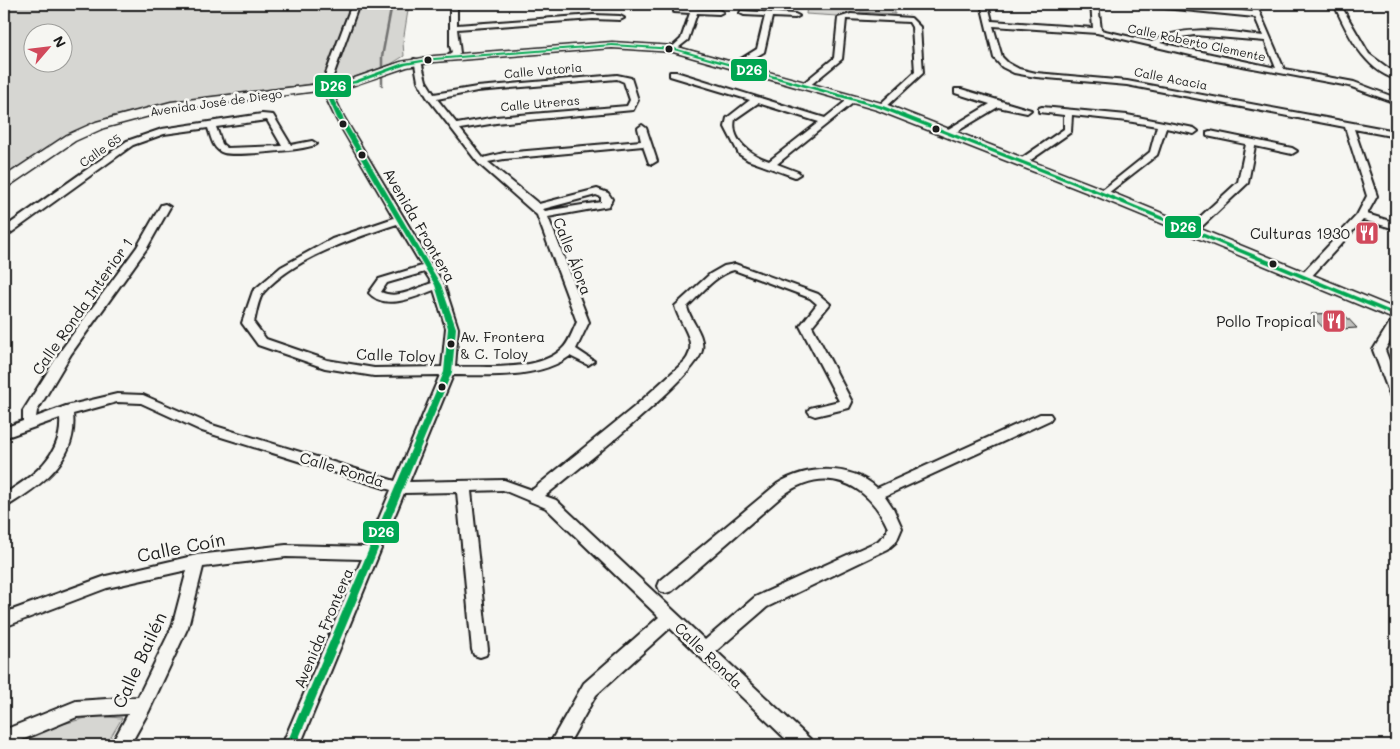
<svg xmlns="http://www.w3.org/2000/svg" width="1400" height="749" font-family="Mali,sans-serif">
<rect width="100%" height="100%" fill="#f6f6f2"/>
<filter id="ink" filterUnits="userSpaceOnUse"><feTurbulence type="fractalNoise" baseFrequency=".02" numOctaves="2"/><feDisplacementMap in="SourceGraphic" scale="10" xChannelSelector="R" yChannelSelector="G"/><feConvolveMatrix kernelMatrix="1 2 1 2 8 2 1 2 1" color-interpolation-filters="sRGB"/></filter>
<g filter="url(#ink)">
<path fill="#d6d6d2" stroke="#797977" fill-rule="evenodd" d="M4 4H409L403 42 404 56 391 64 349 79 185 100 112 116 66 137 4 179ZM32 32H62V62H32Z
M807 4H894L895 14 860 12 859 14 837 16 806 14Z
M94 716 122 718 106 745H14L51 727Z"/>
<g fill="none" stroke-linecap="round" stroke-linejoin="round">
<path stroke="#727271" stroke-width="2.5" d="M382 85V57L392 4"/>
</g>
<path fill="#c0c0bd" stroke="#1c1c1c" d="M1343 313 1357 328 1325 330 1311 314Z"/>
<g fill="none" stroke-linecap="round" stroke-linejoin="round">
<g stroke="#1c1c1c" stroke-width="4">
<path id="street" d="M352 4H359L329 87 344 118 444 285 458 328 455 367C486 366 538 372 562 349 569 343 573 330 577 322L537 215 478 163 427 97 418 81 414 59 421 61 426 81 434 94 477 87 617 75 631 78 638 100 633 110 496 123 460 129 483 158 504 153 641 141 638 128 642 125 646 128 657 161 652 164 649 163 643 146 504 159 488 162 539 204 597 189 608 193 612 199 609 206 548 217 589 322 576 349 594 361 588 365 570 356C539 379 490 375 453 375L409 482 504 480 532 490 633 408 685 361C700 342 679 325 675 306L710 274 724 266 735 264 818 294 830 304 812 326 852 402 849 408 815 416 810 414 808 411 810 408 839 401 800 326 817 304 810 298 734 270C715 275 701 294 687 307 690 321 705 334 702 350 698 376 572 474 545 496L556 500 705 640 755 597 878 541 885 534 888 528C868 483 825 463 782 496L672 591 666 593 660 591 658 586 660 581 777 484C806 466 850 463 877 488L1040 414H1050L1052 417 1050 420 885 496 893 508 902 528 896 542 888 549 767 607 716 651 810 739 813 745H792L670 628 596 695 568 745H549L584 683 659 617 546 508 503 490 471 491 488 650 486 655 480 657 474 655 472 650 457 492 404 493 300 745H282L362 559 286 557 203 567 188 627 149 711 130 745H111L128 714 77 717 10 745H4V730L76 701 138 697 172 627 187 570 107 588 4 627V613L106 576 197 555 286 545 367 547 391 490 202 431 141 403 117 402 73 414C78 459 43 484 9 505L4 506V494C32 477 63 455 60 418L4 438V428L23 421V411L62 349 137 247 161 205 165 204 170 207 147 248 71 354 37 411 36 417 66 406 117 394 143 395 212 425 395 481 440 375 374 376 325 368 258 345 242 323 253 291 281 267 332 239 394 218 336 118 321 87ZM617 79 624 82 630 100 627 106 496 117 457 124 437 99 477 91ZM596 195 601 197V202L545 211 543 209ZM397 224 422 266 379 279 369 293C385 311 416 297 434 290L446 328 442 367 374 368 327 360 266 339 254 323C256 314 258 300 263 293 293 258 355 238 397 224ZM425 272 432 283C417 288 397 300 381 292L387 283Z
M450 4H457V25L593 15 620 16 624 18 620 20 593 19 457 29 460 53 453 56 449 54 452 52 450 46Z
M981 4 988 5 992 21 1093 28 1091 4H1098L1101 30 1152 42C1186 23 1226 32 1263 36L1255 17 1144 6 1141 4H1163L1253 12 1249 4H1256L1284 69 1354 82 1396 98V103L1349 86 1216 61 1097 33 993 26 1002 57 1008 63 1019 69 1036 73 1127 81 1396 131V137L1354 129 1377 196 1367 214 1396 223V229L1363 220 1309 279H1301L1299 277 1301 275 1357 215 1367 196 1345 127 1127 85 1036 77 1014 73 1002 67 994 58ZM1194 35 1265 41 1276 68 1160 43 1169 39Z
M1334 4H1340L1369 54 1396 74V79C1365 71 1346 31 1334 4Z
M674 8 719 10 723 12 719 14 697 13 688 40 674 51 670 49 681 39 690 13 674 12Z
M741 11 795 14 799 16 795 18 772 17 764 52 736 68H733V64L757 49 765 16 744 15 740 13Z
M851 14 911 18 920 27 923 73 884 109 877 107 915 72 912 27 909 22 846 19 842 59 808 87 801 85 834 58 838 18Z
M670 72H676L825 118 851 97 858 99 777 164 798 172 800 174 795 177 748 160 739 154 725 127 727 118 750 100 670 76ZM758 103 819 122 769 161C751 155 730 141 735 119Z
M955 89H961L1031 110 1027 113 998 107 951 135H945V131L990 104 955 93Z
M1042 107 1127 115 1194 128 1198 131 1194 134 1166 128 1157 155 1103 197 1098 194 1100 192 1150 152 1157 126 1127 121 1072 115 1071 132 1025 164H1019V160L1064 129V115L1039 112V108Z
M262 114 273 115 291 145 312 141 317 144C309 150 234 156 224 153 213 150 211 137 208 128L164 134 133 145 8 235 4 236V228L127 141 162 129ZM267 120 282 146 227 148 222 144 216 127Z
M1210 131 1292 148 1297 151 1292 154 1255 146 1248 183 1196 232 1192 233 1187 230 1188 228 1238 182 1246 144 1207 136V132Z
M1396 318V331L1385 350 1396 379V399L1390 395 1373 350 1392 319Z"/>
</g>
<g stroke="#1c1c1c" stroke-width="3">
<path id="secondary" d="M612 42 674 46 885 104 1108 191 1396 309V320L1098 197 877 110 673 52 612 48 434 62 407 67 348 87 172 110 104 128 75 141 9 186 4 187V177L67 135 96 122 171 102 346 81 401 62 434 56Z"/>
</g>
<use href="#street" fill="#f6f6f2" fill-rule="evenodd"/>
<use href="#secondary" fill="#f6f6f2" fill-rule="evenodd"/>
<g stroke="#f6f6f2" stroke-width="3">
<path id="bus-1" d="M612 44 674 48 883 106 1105 193 1396 313V317L1101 195 879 108 674 50 612 46 434 60 406 65 357 83 328 88 343 118 441 285 456 328 452 372 296 745H286L444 372 448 328 435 285 337 118 323 87 325 86 354 81 403 63 434 58Z"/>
</g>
<use href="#bus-1" fill="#00a651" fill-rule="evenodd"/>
</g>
</g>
<defs>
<g id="restaurant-square" transform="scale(1.25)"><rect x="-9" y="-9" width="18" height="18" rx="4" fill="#d1495b" stroke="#f6f6f2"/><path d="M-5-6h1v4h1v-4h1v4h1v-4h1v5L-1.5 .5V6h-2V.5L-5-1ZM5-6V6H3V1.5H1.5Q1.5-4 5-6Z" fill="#fff"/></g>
</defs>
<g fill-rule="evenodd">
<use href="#restaurant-square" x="1367" y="233"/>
<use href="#restaurant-square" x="1334" y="321"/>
</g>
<g fill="#1c1c1c" stroke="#f6f6f2" stroke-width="2">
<circle cx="669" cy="49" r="4.5"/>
<circle cx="428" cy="60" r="4.5"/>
<circle cx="343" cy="124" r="4.5"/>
<circle cx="936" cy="129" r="4.5"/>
<circle cx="362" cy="155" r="4.5"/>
<circle cx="1273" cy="264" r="4.5"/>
<circle cx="451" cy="344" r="4.5"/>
<circle cx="442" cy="387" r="4.5"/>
</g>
<g text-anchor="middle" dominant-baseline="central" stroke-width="5" stroke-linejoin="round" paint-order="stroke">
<g font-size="12" fill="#1c1c1c" stroke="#f6f6f2">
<text transform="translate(1197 42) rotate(12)">Calle Roberto Clemente</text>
<text transform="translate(543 70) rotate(-5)">Calle Vatoria</text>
<text transform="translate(1171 78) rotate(11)">Calle Acacia</text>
<text transform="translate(216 102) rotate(-8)">Avenida José de Diego</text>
<text transform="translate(540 103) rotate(-5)">Calle Utreras</text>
<text transform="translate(100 150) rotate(-35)">Calle 65</text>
</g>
<g font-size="14" fill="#1c1c1c" stroke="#f6f6f2" text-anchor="start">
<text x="460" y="336">Av. Frontera<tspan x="460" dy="17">&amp; C. Toloy</tspan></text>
</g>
<g font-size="15" fill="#1c1c1c" stroke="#f6f6f2">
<text transform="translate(420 225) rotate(60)">Avenida Frontera</text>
<text transform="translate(573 256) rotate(69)">Calle Álora</text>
<text transform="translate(82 306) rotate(-55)">Calle Ronda Interior 1</text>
<text transform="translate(396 355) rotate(2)">Calle Toloy</text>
<text transform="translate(342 469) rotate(17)">Calle Ronda</text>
<text transform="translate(323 628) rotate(-67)">Avenida Frontera</text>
<text transform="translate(709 655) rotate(44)">Calle Ronda</text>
</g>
<g font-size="15" fill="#1c1c1c" stroke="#f6f6f2" text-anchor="end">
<text x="1350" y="233">Culturas 1930</text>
<text x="1316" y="321">Pollo Tropical</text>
</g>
<g font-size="18" fill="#1c1c1c" stroke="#f6f6f2">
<text transform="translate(181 547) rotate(-11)">Calle Coín</text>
<text transform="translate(139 660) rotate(-65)">Calle Bailén</text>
</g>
</g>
<g stroke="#f6f6f2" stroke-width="2">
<rect x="730" y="58" width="38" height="24" rx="5" fill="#00a651"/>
<rect x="314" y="74" width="38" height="24" rx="5" fill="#00a651"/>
<rect x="1164" y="215" width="38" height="24" rx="5" fill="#00a651"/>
<rect x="362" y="520" width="38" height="24" rx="5" fill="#00a651"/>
</g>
<g font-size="14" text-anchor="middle" font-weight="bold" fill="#fff">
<text x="749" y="75">D26</text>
<text x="333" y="91">D26</text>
<text x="1183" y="232">D26</text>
<text x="381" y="537">D26</text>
</g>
<rect width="1400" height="749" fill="none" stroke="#f6f6f2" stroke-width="20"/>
<rect x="10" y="10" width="1380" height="729" fill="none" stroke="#1c1c1c" stroke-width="2" filter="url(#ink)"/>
<g transform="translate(48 48) rotate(62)"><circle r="24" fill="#f6f6f2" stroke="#9f9f9c"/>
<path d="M0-4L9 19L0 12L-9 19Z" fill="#d1495b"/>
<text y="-8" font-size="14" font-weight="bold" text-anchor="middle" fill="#1c1c1c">N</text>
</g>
</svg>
